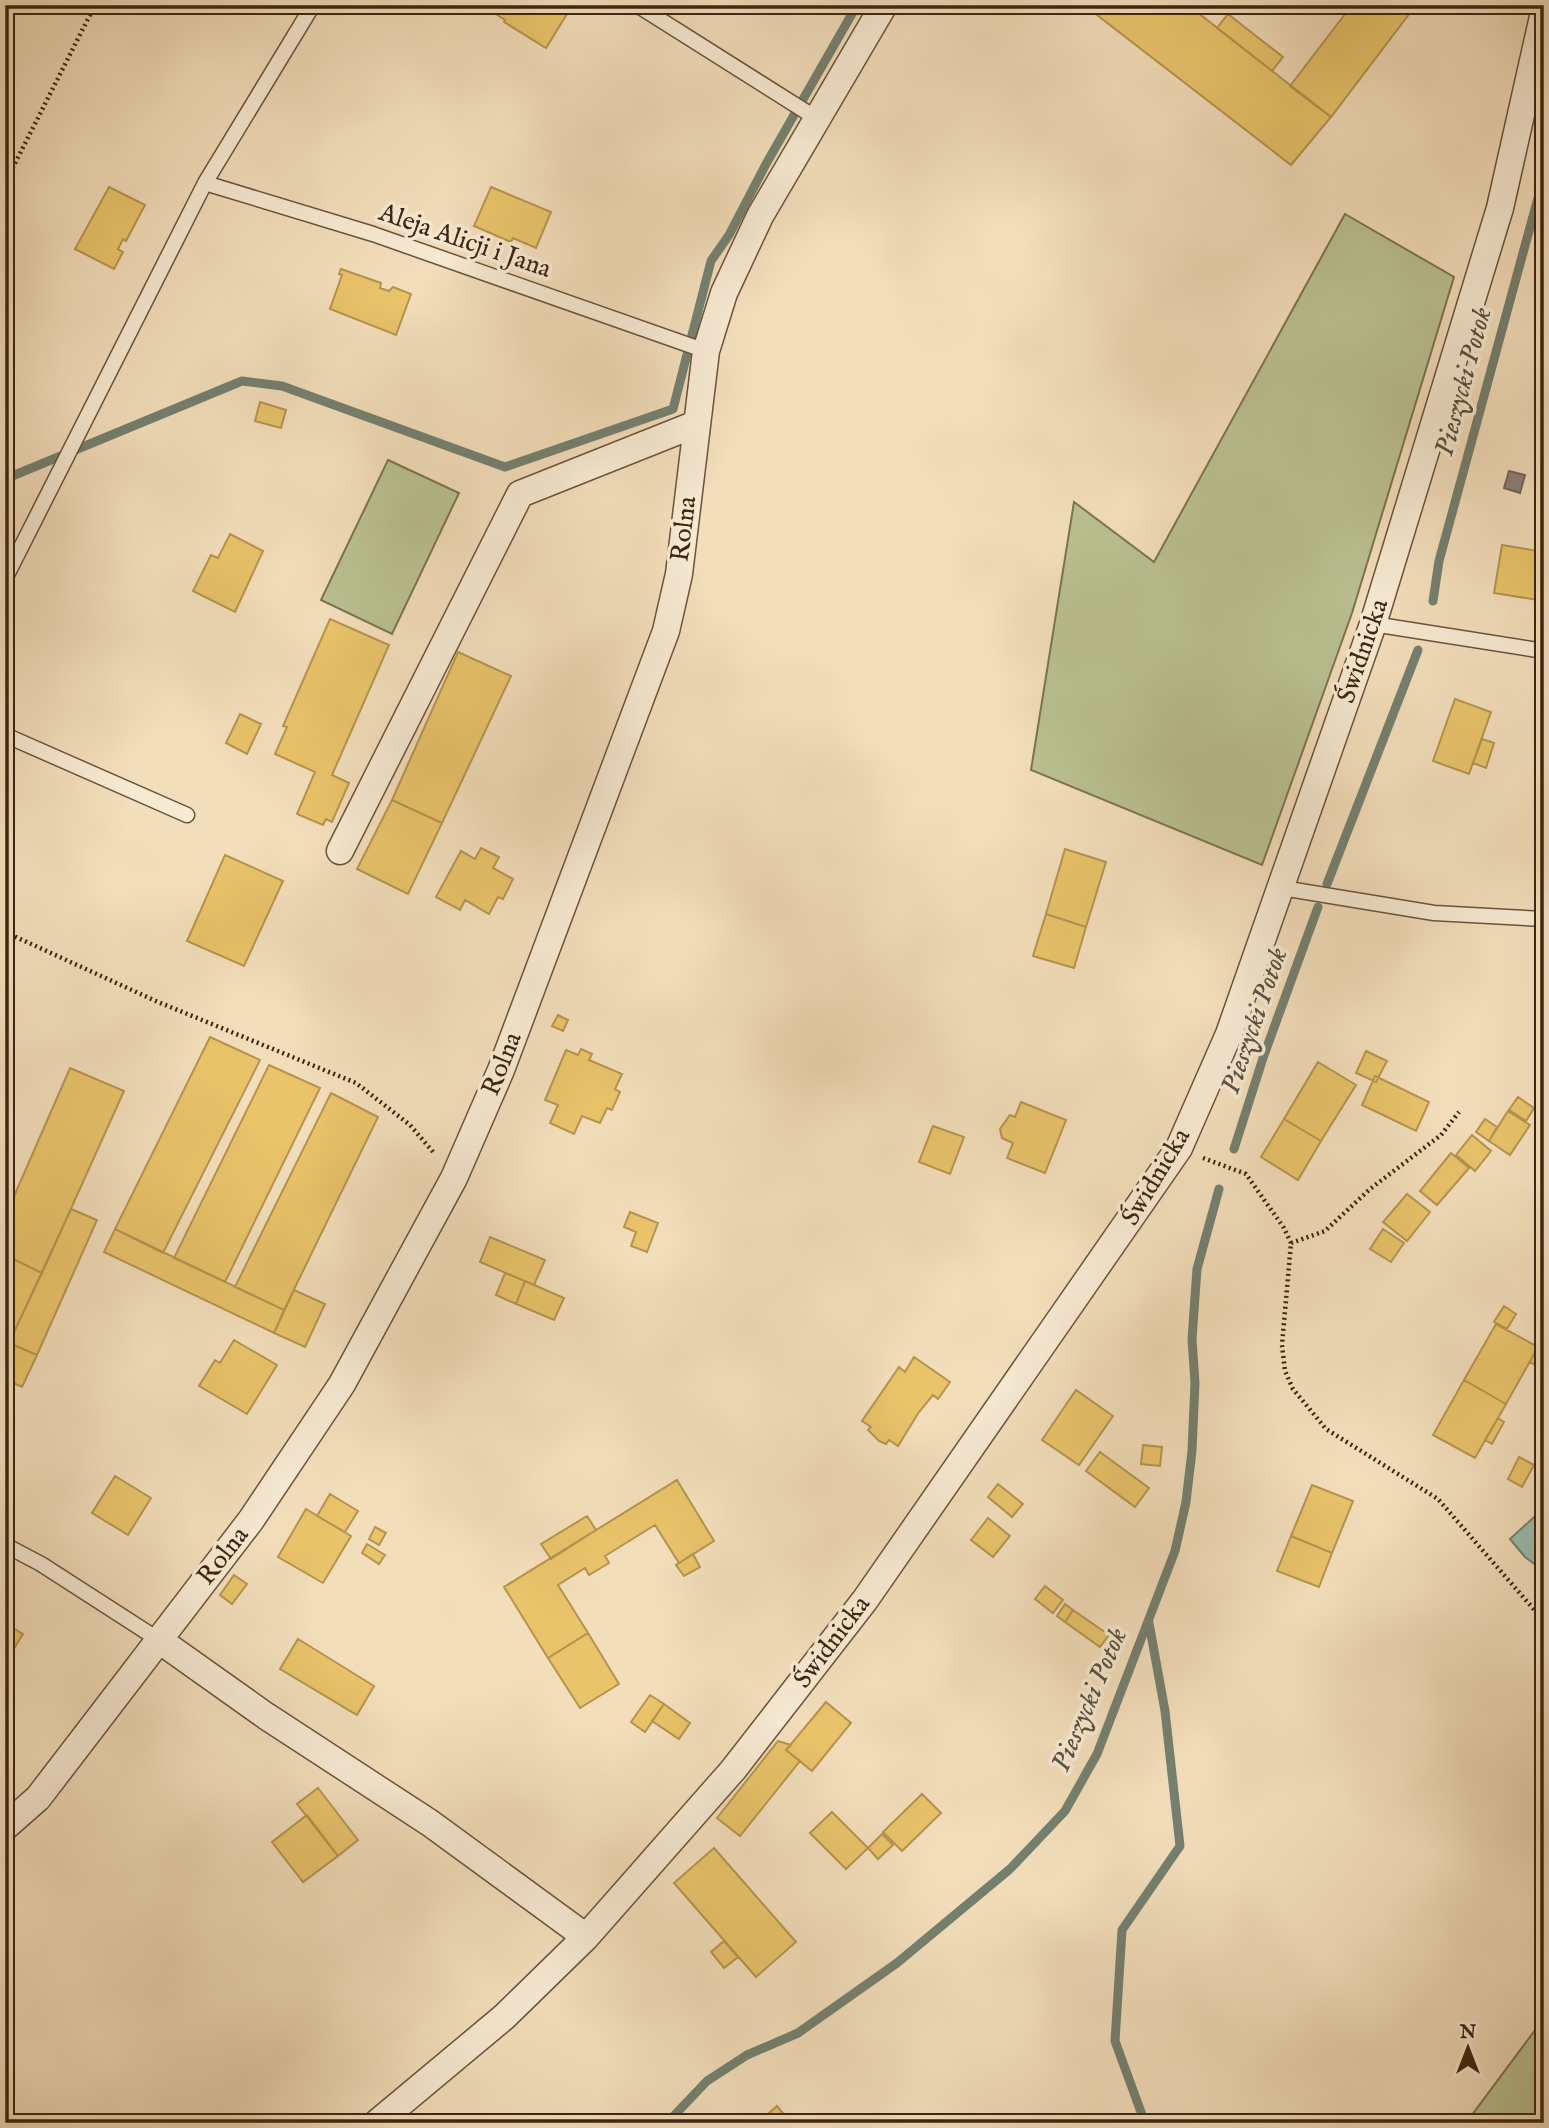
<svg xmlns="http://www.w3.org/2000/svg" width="1549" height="2128" font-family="'IM FELL English',serif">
<rect width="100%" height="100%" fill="#f3debb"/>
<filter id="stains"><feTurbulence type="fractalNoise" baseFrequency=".00286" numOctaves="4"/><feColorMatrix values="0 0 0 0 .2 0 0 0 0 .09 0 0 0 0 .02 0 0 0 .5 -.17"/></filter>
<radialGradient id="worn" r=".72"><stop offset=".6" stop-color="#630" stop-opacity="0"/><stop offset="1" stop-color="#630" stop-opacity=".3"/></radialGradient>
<path fill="#bac191" stroke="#7c7351" stroke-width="2" d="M1345 214 1454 277 1352 613 1262 865 1031 770 1074 502 1154 562Z
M388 460 459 493 392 634 321 600Z
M1544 2018V2123H1466Z"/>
<path fill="#9bbcaf" stroke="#758070" stroke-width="2" d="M1544 1508V1571L1525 1557 1510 1539Z"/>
<path fill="#e9c46a" stroke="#b5944f" stroke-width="2" d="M486 5H563L570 9 546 48 504 22 505 20 485 7Z
M1084 5H1188L1331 117 1291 165Z
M1352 5H1416L1331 117 1290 86Z
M1228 14 1283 57 1272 71 1217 28Z
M109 187 145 205 126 241 123 239 118 249 123 252 114 269 75 249Z
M491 187 551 212 536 248 513 238 511 242 474 226Z
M341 269 381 283 380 288 389 291 393 287 411 294 396 335 330 309 342 275 339 274Z
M260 402 286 410 281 428 255 421Z
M230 534 263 551 235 612 193 591 211 555 218 558Z
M1502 545 1544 552V601L1494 593Z
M330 619 389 645 332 775 349 783 332 822 326 819 323 825 297 814 315 772 275 754 287 727 283 726Z
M458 652 511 676 442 823 392 800Z
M1455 699 1491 712 1469 774 1433 761Z
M240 714 261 724 247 754 226 743Z
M1482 739 1494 743 1486 768 1473 763Z
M392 800 442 823 408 894 357 869Z
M481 848 499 857 493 868 513 879 503 899 498 897 489 914 465 900 460 910 436 897 461 851 475 859Z
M1065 849 1106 862 1086 927 1046 914Z
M225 855 283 881 244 966 187 941Z
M1046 914 1086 927 1074 968 1033 956Z
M558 1015 568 1020 563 1031 552 1026Z
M210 1037 260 1060 163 1253 115 1229Z
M581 1049 592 1054 589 1060 622 1074 615 1089 620 1092 612 1110 607 1108 600 1123 582 1116 574 1134 550 1123 558 1105 545 1100 566 1050 578 1055Z
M1366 1051 1387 1061 1376 1082 1356 1073Z
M1318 1062 1356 1085 1321 1141 1284 1119Z
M269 1065 320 1088 225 1282 174 1258Z
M70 1068 124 1091 42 1273 5 1255V1217Z
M1375 1076 1429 1102 1416 1131 1362 1105Z
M331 1093 378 1117 284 1310 235 1287Z
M1518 1097 1534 1108 1526 1121 1509 1110Z
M1021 1102 1066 1120 1045 1173 1007 1158 1013 1143 1002 1138 1000 1129 1010 1115 1015 1117Z
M1508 1111 1530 1125 1510 1155 1489 1141Z
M1284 1119 1321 1141 1298 1180 1261 1157Z
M1485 1119 1497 1127 1489 1141 1476 1132Z
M933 1126 964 1137 950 1174 919 1162Z
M1472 1135 1491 1151 1475 1171 1456 1155Z
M1451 1153 1469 1168 1437 1205 1420 1191Z
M1407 1194 1430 1212 1407 1241 1383 1222Z
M71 1209 97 1220 37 1355 9 1343Z
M630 1212 658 1223 647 1252 631 1246 636 1232 624 1227Z
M115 1229 284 1310 274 1333 104 1252Z
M1383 1229 1404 1243 1391 1262 1370 1249Z
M490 1237 545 1260 534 1285 480 1262Z
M5 1255 42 1273 5 1351Z
M505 1273 525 1281 516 1304 496 1295Z
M525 1281 564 1298 554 1320 516 1304Z
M294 1290 325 1304 305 1347 274 1333Z
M1504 1306 1516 1314 1507 1329 1494 1322Z
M1496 1324 1538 1347 1506 1404 1464 1380Z
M1543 1335 1544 1336V1370L1530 1362Z
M234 1340 277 1365 247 1414 199 1386 215 1360 220 1363Z
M9 1343 37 1355 22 1387 5 1379V1351Z
M914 1357 950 1382 938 1399 933 1395 919 1412 898 1446 889 1440 886 1444 879 1441 868 1430 871 1427 862 1421 899 1367 905 1372Z
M1464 1380 1506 1404 1475 1458 1433 1435Z
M1076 1390 1113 1416 1079 1465 1042 1440Z
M1498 1418 1504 1422 1492 1444 1485 1440Z
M1143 1445 1162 1447 1160 1466 1141 1464Z
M1100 1452 1149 1488 1135 1507 1086 1471Z
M1519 1457 1534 1465 1522 1487 1508 1479Z
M115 1476 151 1498 128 1535 92 1513Z
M677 1480 714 1541 679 1563 655 1525 605 1556 609 1563 589 1575 585 1568 558 1585 588 1633 548 1658 504 1587Z
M998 1484 1023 1504 1012 1517 988 1497Z
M1312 1485 1353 1501 1332 1553 1291 1536Z
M330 1494 358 1511 345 1532 317 1516Z
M306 1509 351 1536 323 1583 278 1557Z
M587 1516 596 1530 551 1559 541 1544Z
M988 1518 1010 1536 993 1557 971 1540Z
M375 1527 386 1533 379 1545 369 1539Z
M1291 1536 1332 1553 1319 1587 1277 1571Z
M367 1544 385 1555 379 1564 362 1553Z
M693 1554 700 1567 684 1576 676 1565Z
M234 1575 247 1584 232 1604 220 1595Z
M1045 1586 1063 1600 1053 1613 1035 1599Z
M1065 1604 1073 1610 1065 1622 1057 1616Z
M1073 1610 1109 1635 1100 1647 1065 1622Z
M5 1623 23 1634 5 1663Z
M588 1633 619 1684 580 1708 548 1658Z
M298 1639 374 1686 357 1715 280 1669Z
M650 1695 664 1704 645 1732 631 1722Z
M826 1702 851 1723 812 1771 786 1750Z
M664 1704 690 1723 679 1739 652 1721Z
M778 1741 791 1745 786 1750 800 1761 740 1836 717 1818Z
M318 1788 358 1840 338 1856 297 1804Z
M922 1794 941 1813 902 1851 883 1832Z
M832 1812 868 1848 846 1869 810 1833Z
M307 1815 338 1856 303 1882 272 1842Z
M882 1834 893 1845 878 1859 868 1848Z
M714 1848 796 1942 756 1977 674 1883Z
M724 1941 738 1957 724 1968 711 1952Z
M777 2106 791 2123H758Z"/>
<path fill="#8a817c" stroke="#73655c" stroke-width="2" d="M1509 471 1525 475 1520 493 1504 488Z"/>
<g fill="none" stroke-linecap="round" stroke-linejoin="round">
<path stroke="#758070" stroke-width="9" d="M5 479 242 381 282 386 505 467 673 409 711 261 729 235 766 164 857 5
M1433 601 1439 561 1544 176
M1327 884 1418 650
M1234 1149 1264 1055 1318 907
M667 2123 707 2081 747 2055 798 2033 897 1963 1010 1869 1065 1811 1097 1754 1175 1551 1186 1502 1192 1451 1195 1383 1192 1339 1197 1269 1219 1189
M1145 2123 1115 2041 1122 1930 1180 1846 1165 1711 1149 1623"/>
<g stroke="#6a533c" stroke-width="17">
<path id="service" d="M637 5 816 118
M205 183 373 234 706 351
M5 579 205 183 313 5
M1373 624 1544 651
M5 735 187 815
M1282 888 1434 913 1544 919
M5 1545 41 1564 159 1640"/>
</g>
<g stroke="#6a533c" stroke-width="29">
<path id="minor" d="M340 851 520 494 696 424
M159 1640 266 1716 430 1823 586 1937
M5 1827 38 1798 251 1520 342 1384 454 1178 501 1070 666 631 679 574 706 351 724 293 760 216 884 5
M377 2123 504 2017 586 1937 733 1770 865 1600 1179 1148 1229 1034 1373 624 1500 208 1544 12"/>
</g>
<path stroke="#3d2511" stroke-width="4.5" stroke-dasharray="2 3.5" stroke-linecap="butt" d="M5 183 95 5
M5 932 158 1002 356 1083 410 1125 434 1153
M1203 1158 1246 1174 1284 1228 1291 1243 1282 1345 1285 1371 1293 1389 1326 1429 1438 1499 1544 1621
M1291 1243 1325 1231 1370 1189 1441 1135 1459 1112
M1532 2123 1544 2108"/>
<use href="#service" stroke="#f7ead3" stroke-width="14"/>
<use href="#minor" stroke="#f7ead3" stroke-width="26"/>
</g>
<g text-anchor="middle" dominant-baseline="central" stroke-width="7" stroke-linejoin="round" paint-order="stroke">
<g font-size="26" fill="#3d2511" stroke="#f7ead3">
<text transform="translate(465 241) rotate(19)">Aleja Alicji i Jana</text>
<text transform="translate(684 529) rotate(-83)">Rolna</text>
<text transform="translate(1363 651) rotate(-71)">Świdnicka</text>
<text transform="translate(502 1064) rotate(-68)">Rolna</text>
<text transform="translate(1156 1177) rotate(-59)">Świdnicka</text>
<text transform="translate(223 1556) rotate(-52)">Rolna</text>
<text transform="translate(832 1642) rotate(-53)">Świdnicka</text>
</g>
<g font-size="28" font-style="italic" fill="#595240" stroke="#f7ead3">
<text transform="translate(1464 382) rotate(-75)">Pieszycki Potok</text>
<text transform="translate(1255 1021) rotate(-71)">Pieszycki Potok</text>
<text transform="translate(1090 1700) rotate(-67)">Pieszycki Potok</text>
</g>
</g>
<rect width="1549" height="2128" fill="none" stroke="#f3debb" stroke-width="28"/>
<rect x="7" y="7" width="1535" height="2114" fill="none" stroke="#3d2511" stroke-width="3.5"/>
<rect x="14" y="14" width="1521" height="2100" fill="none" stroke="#3d2511" stroke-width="2"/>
<g transform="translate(1468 2048)" stroke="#f7ead3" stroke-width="5" paint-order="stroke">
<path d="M0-5L12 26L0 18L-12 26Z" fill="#3d2511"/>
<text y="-10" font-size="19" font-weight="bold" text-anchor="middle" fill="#3d2511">N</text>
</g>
<rect width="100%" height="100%" filter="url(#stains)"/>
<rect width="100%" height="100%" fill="url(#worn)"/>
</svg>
